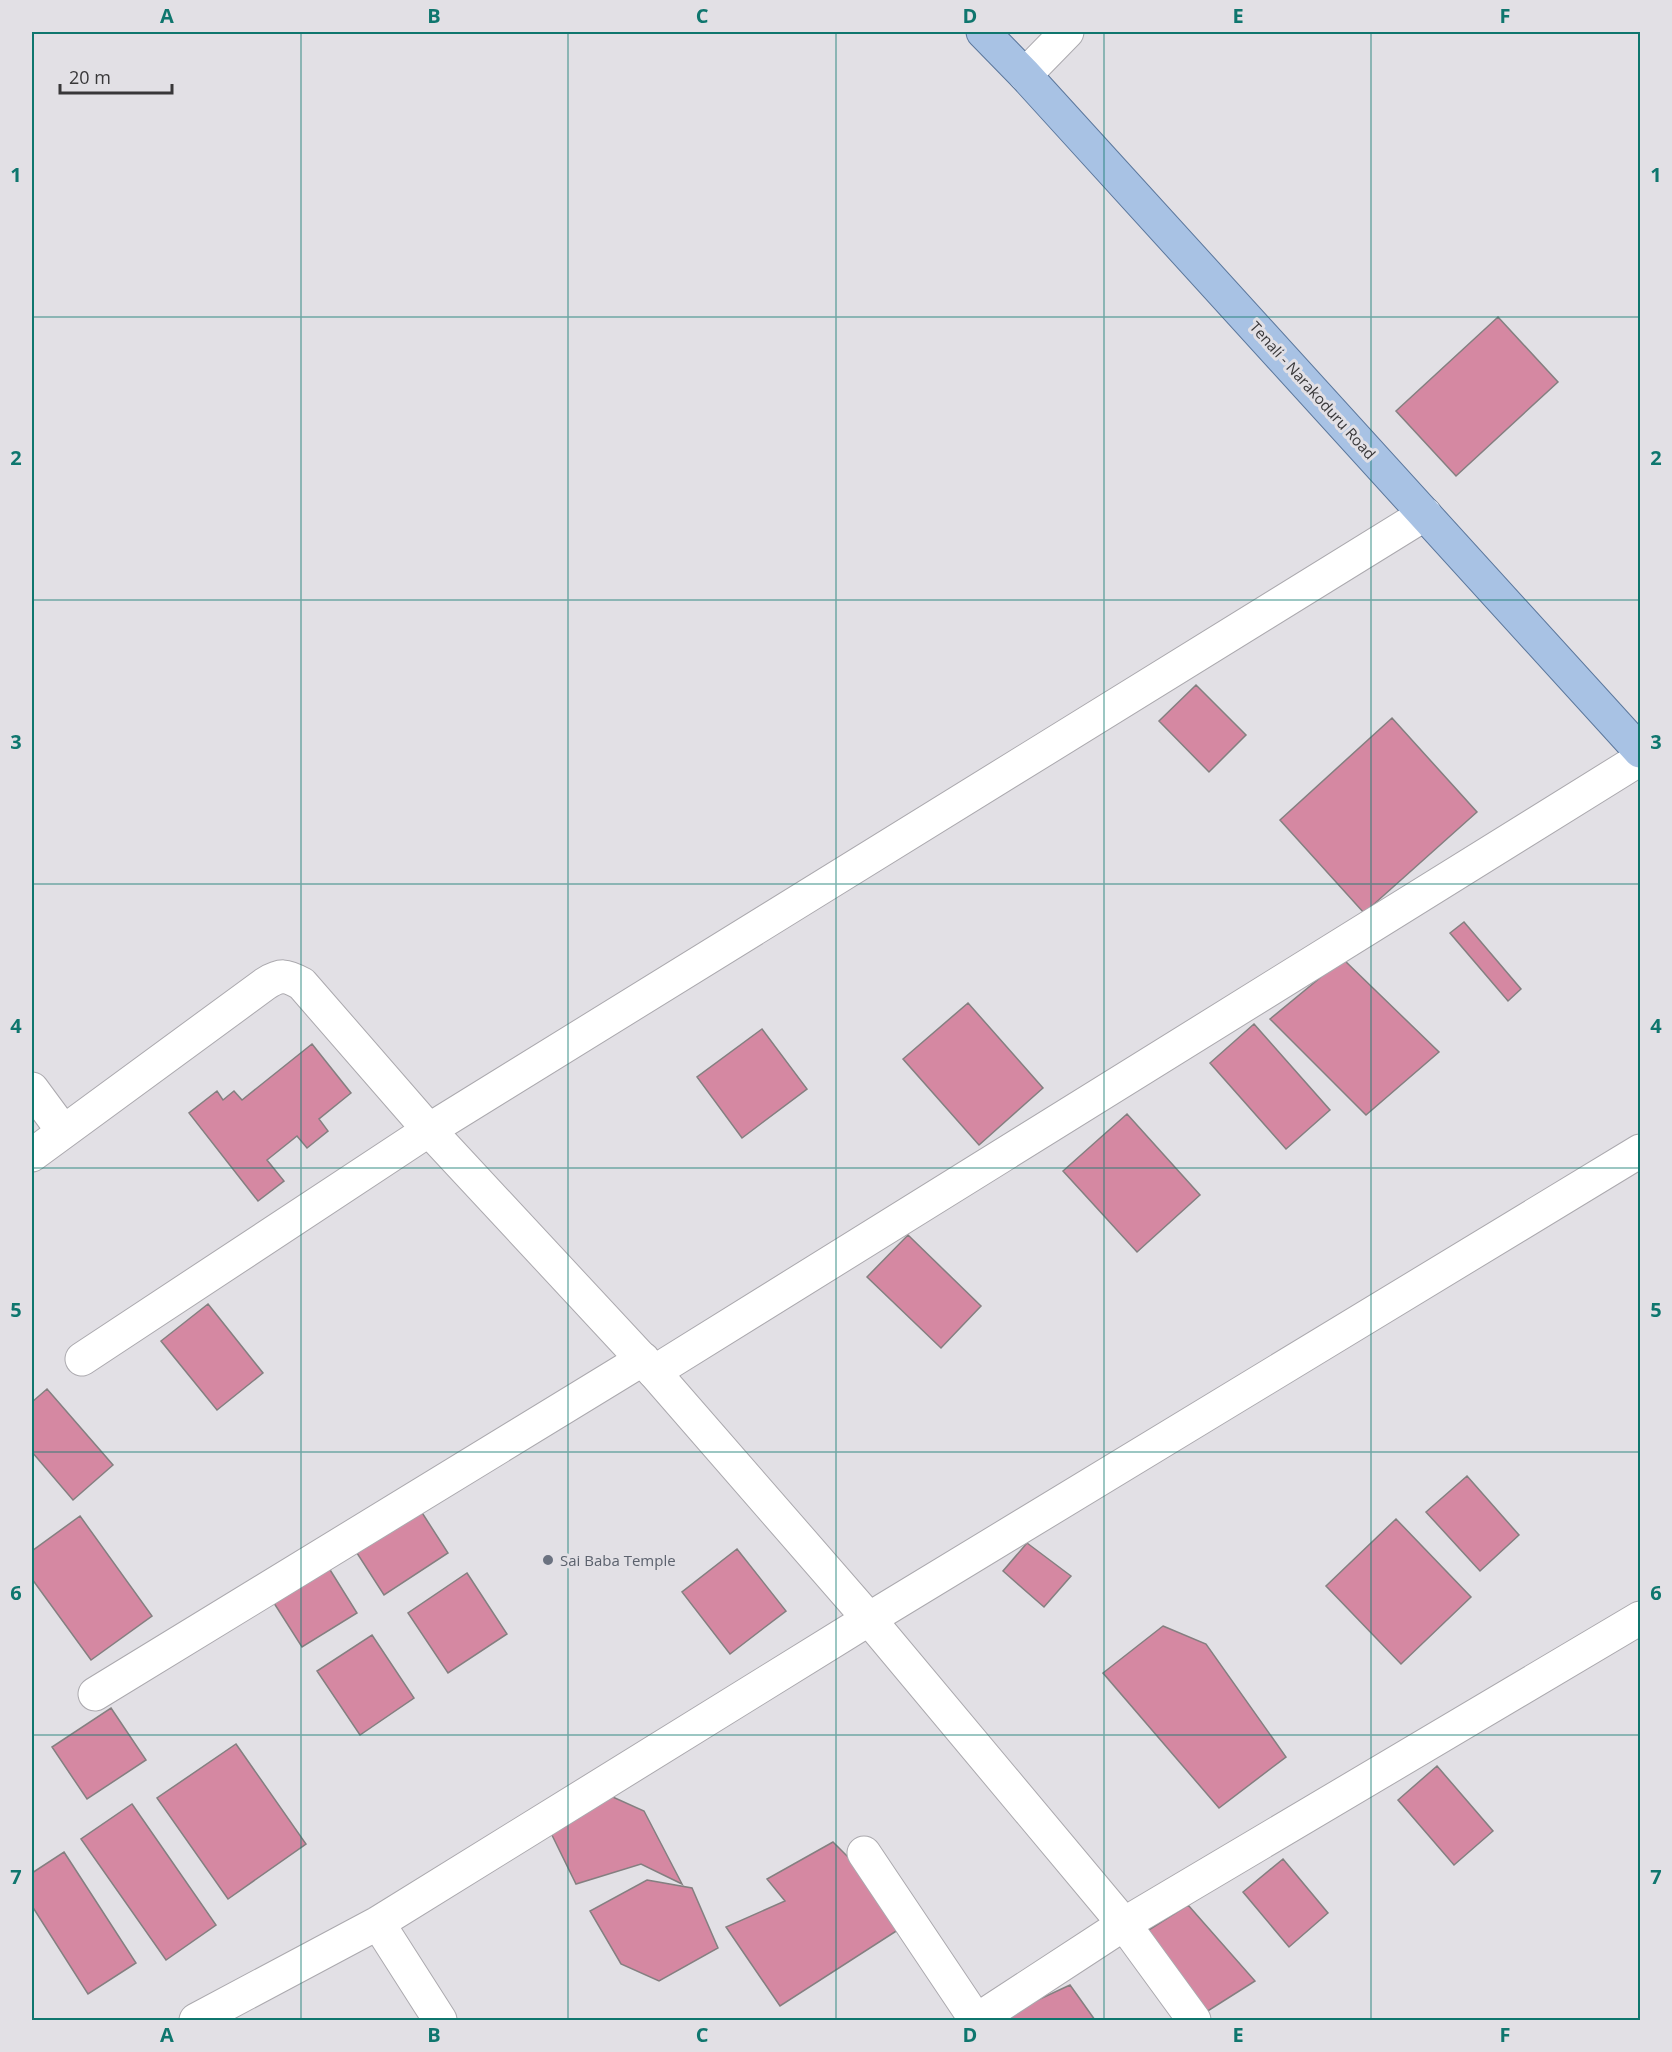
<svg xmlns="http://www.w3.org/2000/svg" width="1672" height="2052" font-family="'Open Sans',sans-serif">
<rect width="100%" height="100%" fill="#e2e0e5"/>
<path fill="#d588a2" stroke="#847f80" stroke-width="1.5" d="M1498 317 1558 382 1456 476 1396 411Z
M1196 685 1246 735 1209 772 1159 721Z
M1392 718 1477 812 1364 913 1280 820Z
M1464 922 1521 989 1508 1001 1450 933Z
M1343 959 1439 1052 1366 1115 1270 1019Z
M968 1003 1043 1088 979 1145 903 1059Z
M1254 1024 1330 1110 1286 1149 1210 1063Z
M762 1029 807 1089 742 1138 697 1077Z
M312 1044 351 1093 319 1119 328 1131 307 1148 297 1136 267 1160 284 1181 258 1201 189 1113 217 1091 223 1100 234 1091 242 1100Z
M1127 1114 1200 1195 1137 1252 1063 1171Z
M908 1235 981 1306 941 1348 867 1277Z
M208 1304 263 1373 217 1410 161 1341Z
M47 1389 113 1465 73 1500 32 1452V1402Z
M1467 1476 1519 1535 1480 1571 1426 1512Z
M419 1508 448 1553 384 1595 355 1550Z
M80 1516 152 1616 91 1660 32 1579V1551Z
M1396 1519 1471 1597 1401 1664 1326 1586Z
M1027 1543 1071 1576 1044 1607 1003 1571Z
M737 1549 786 1611 730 1654 682 1592Z
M327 1565 357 1613 302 1647 272 1600Z
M467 1573 507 1634 448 1673 408 1613Z
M1163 1626 1206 1644 1286 1757 1219 1808 1103 1673Z
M372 1635 414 1698 360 1735 317 1671Z
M111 1708 146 1760 87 1799 52 1747Z
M236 1744 306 1844 228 1899 157 1798Z
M1437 1766 1493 1831 1454 1865 1398 1800Z
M595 1789 644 1811 682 1884 641 1864 576 1884 548 1827Z
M132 1804 216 1925 166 1960 81 1839Z
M833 1842 853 1862 901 1928 780 2006 726 1927 785 1901 767 1879Z
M64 1852 136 1963 88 1994 32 1906V1873Z
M1283 1859 1328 1913 1289 1947 1243 1892Z
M647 1880 692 1888 718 1948 659 1981 621 1964 590 1911Z
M1188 1905 1255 1981 1203 2014 1144 1933Z
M1070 1985 1095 2020H995Z"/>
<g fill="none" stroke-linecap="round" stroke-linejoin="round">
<g stroke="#aba9ae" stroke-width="35">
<path id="street" d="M1025 75 1067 32
M32 1089 63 1131
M82 1359 429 1130 1425 514
M654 1372 869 1619 1124 1924 1194 2020
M95 1694 643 1359
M864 1853 976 2020
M378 1923 440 2020
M196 2020 378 1923 869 1619 1640 1151
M977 2020 1124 1924 1640 1618"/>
</g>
<g stroke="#aba9ae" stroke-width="35">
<path id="secondary" d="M32 1155 265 984C281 974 286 975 302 984L429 1130 654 1372 1640 759"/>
</g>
<g stroke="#5b779c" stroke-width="35">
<path id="primary" d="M983 32 1025 75 1640 751"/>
</g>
<use href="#street" stroke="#fff" stroke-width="33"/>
<use href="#secondary" stroke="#fff" stroke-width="33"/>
<use href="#primary" stroke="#a8c2e4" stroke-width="33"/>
</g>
<path fill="none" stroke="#0f766e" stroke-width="1.5" stroke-opacity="0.55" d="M301 32V2020M568 32V2020M836 32V2020M1104 32V2020M1371 32V2020M32 317H1640M32 600H1640M32 884H1640M32 1168H1640M32 1452H1640M32 1735H1640"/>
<circle fill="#6b7280" stroke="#e2e0e5" stroke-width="2" cx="548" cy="1560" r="6"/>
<g text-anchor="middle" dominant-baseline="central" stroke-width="6" stroke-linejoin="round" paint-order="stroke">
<g font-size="15" fill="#383739" stroke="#e2e0e5">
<text transform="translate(1313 390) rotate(48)">Tenali - Narakoduru Road</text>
</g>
<g font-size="15" fill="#5b616d" stroke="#e2e0e5" text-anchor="start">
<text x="560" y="1560">Sai Baba Temple</text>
</g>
</g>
<rect width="1672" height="2052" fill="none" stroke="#e2e0e5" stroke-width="66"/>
<path d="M60 84v9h112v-9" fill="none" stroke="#383739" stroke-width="3"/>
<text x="69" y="84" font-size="18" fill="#383739" stroke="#e2e0e5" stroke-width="4.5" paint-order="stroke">20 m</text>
<rect x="33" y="33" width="1606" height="1986" fill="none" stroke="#0f766e" stroke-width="2"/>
<g font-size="20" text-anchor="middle" font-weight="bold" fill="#0f766e">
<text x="167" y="23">A</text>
<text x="434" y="23">B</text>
<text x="702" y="23">C</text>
<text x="970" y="23">D</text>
<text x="1238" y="23">E</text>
<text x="1505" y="23">F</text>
<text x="16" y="182">1</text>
<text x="1656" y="182">1</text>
<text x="16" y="465">2</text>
<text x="1656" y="465">2</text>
<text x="16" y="749">3</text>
<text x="1656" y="749">3</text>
<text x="16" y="1033">4</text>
<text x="1656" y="1033">4</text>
<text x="16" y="1317">5</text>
<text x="1656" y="1317">5</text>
<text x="16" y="1600">6</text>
<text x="1656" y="1600">6</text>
<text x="16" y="1884">7</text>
<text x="1656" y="1884">7</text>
<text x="167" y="2042">A</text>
<text x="434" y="2042">B</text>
<text x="702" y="2042">C</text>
<text x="970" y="2042">D</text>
<text x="1238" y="2042">E</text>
<text x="1505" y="2042">F</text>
</g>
</svg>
